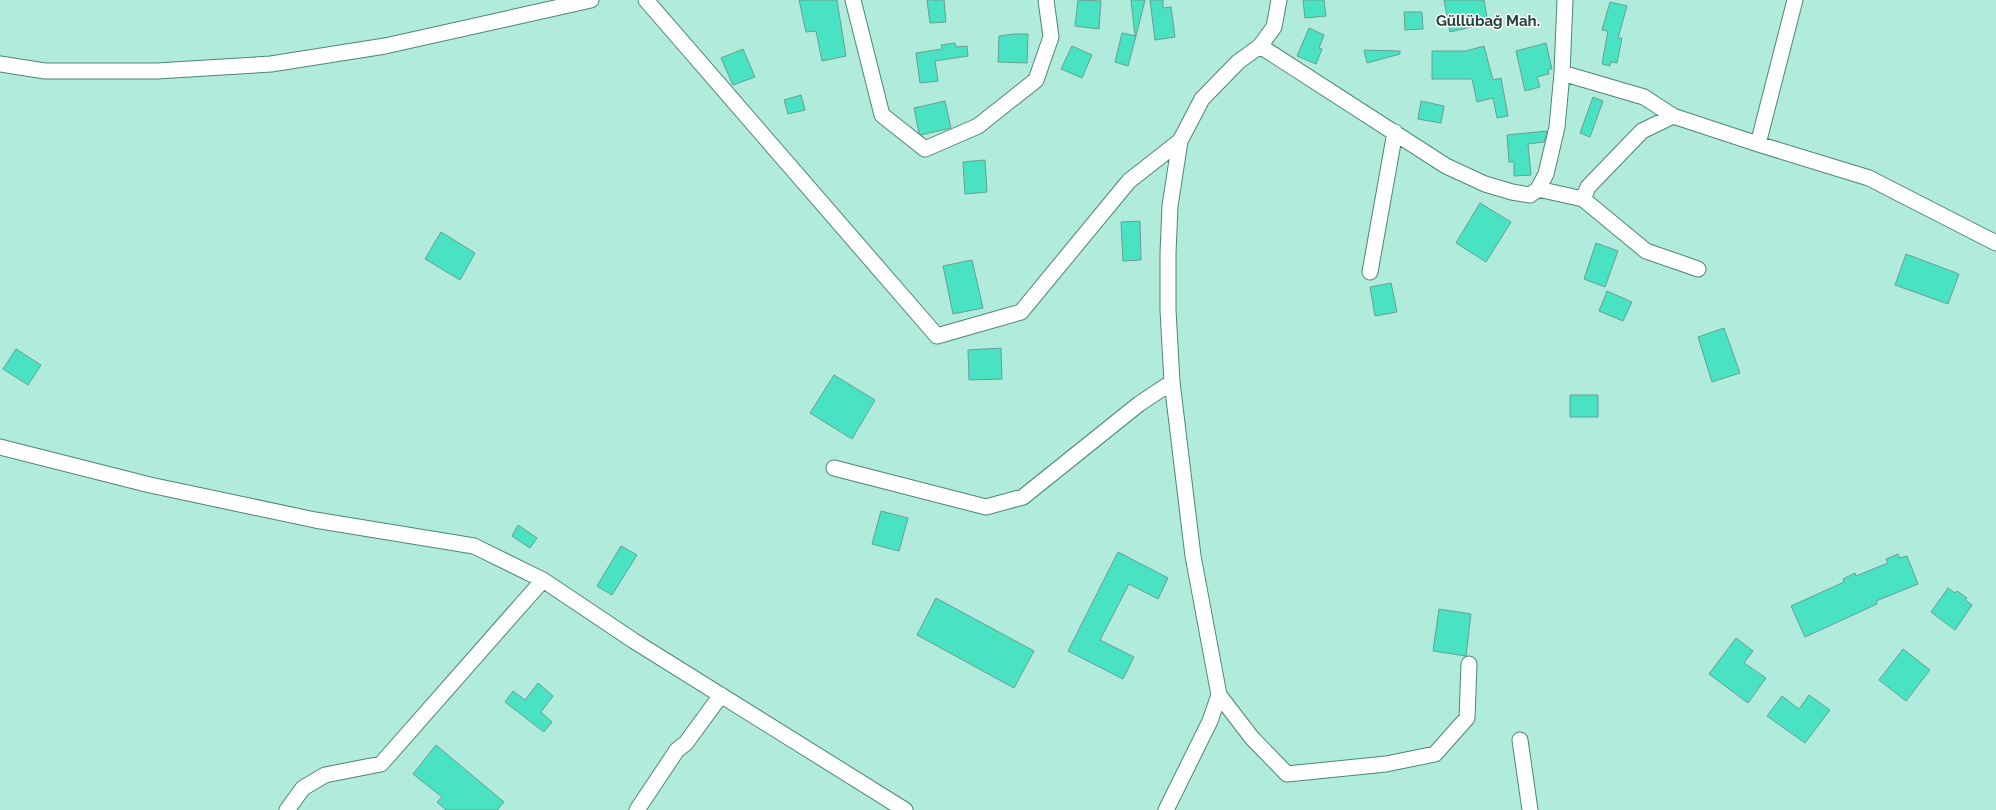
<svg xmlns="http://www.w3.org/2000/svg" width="1996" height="810" font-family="Raleway,sans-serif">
<rect width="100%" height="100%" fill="#b0ebdb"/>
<path fill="#49e3c3" stroke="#67a092" d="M799 0H837L846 56 822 61 816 31 806 32Z
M927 0H944L946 22 930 23Z
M1078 0 1101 1 1099 29 1075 26Z
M1131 0H1145L1136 36H1135Z
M1150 0H1163V8L1171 7 1175 37 1155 40Z
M1303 0H1324L1326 16 1305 18Z
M1444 0H1484L1488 23 1450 32Z
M1610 2 1627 6 1618 38H1622L1617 63 1611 62 1610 66 1602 64 1608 31 1602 30Z
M1404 12H1422L1423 29 1405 30Z
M1309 28 1324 35 1319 48 1322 49 1316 64 1297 56Z
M1122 33 1136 36 1128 66 1115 62Z
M1014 34H1028L1027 63 998 62 999 36Z
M955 43 956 47 967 46 968 56 935 61 938 81 920 83 916 53 942 49 941 45Z
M1546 43 1552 69H1548L1549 74 1537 77 1540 87 1525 91 1516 51Z
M1072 46 1092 55 1082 78 1061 69Z
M1484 46 1493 80 1501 78 1508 116 1497 118 1493 98 1477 102 1472 79H1432V51H1466Z
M743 49 755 77 733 85 721 58Z
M1364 50 1400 51V54L1367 63Z
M801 95 805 110 788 114 784 100Z
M1593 97 1603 101 1590 137 1580 133Z
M945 101 951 128 921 135 919 133 914 108Z
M1421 101 1444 106 1441 123 1418 119Z
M1547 131 1544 142 1528 144 1531 175 1514 176V162H1509L1507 135Z
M985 160 987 192 965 194 963 162Z
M1480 203 1511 222 1486 262 1456 243Z
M1140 221 1141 260 1123 261 1121 222Z
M441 232 475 253 460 280 425 259Z
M1596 243 1618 251 1605 287 1584 279Z
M1906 254 1959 274 1948 304 1895 285Z
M972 260 983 308 953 314 943 266Z
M1391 283 1397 312 1375 316 1370 287Z
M1607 291 1632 302 1623 321 1599 311Z
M1724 328 1740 373 1712 382 1698 337Z
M1001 348 1002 379 969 380 968 350Z
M16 349 41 365 28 385 3 369Z
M834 375 875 400 852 439 810 413Z
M1570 395H1598V417H1570Z
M881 511 908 518 899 551 872 544Z
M518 525 537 538 530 548 512 536Z
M621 546 637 555 612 595 597 586Z
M1118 552 1168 578 1158 599 1129 584 1100 640 1134 657 1123 679 1068 651Z
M1898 554 1900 558 1907 556 1918 584 1876 601 1877 604 1805 637 1791 606 1844 582 1843 579 1855 573 1856 576 1888 563 1886 559Z
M1948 588 1955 593 1957 591 1967 598 1965 600 1972 605 1955 630 1931 612Z
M936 598 1034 651 1014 688 917 635Z
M1439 609 1471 614 1466 656 1433 651Z
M1736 638 1753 651 1744 663 1766 678 1748 703 1709 674Z
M1903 649 1930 670 1906 701 1879 680Z
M538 683 553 696 541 712 552 722 544 732 505 702 513 691 525 700Z
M1809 695 1830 710 1805 743 1767 716 1782 696 1799 709Z
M436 745 504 802 497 810H446L437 802 442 797 413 774Z"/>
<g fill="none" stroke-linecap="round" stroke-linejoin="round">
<g stroke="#4d8678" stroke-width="17">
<path id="minor" d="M646 0 937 336 1021 312 1129 181 1180 141
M853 0 882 115 925 149 978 126 1036 80 1051 37 1046 0
M1260 46 1446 166 1485 184 1512 192 1530 195 1538 189 1546 174 1557 127 1562 73 1565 0
M0 64 45 71H157L271 64 385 46 591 0
M1562 73 1644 97 1673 116 1758 144 1869 178 1996 243
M1758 144 1795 0
M1538 189 1583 199 1646 251 1698 269
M1583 199 1588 187 1642 131 1673 116
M1370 272 1395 132
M0 447 150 485 315 520 474 546 543 580 634 641 905 810
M834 468 986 507 1023 497 1139 404 1172 382
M1219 695 1252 738 1287 774 1386 764 1435 754 1467 718 1469 664
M1520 740 1530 810
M287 810 303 788 325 775 381 764 543 580
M637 810 677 750 686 743 721 695
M1166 810 1210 721 1219 695 1193 556 1172 382 1168 310V253L1170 206 1180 141 1202 99 1238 62 1260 46 1274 27 1279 0"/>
</g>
<use href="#minor" stroke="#fff" stroke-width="15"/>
</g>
<g text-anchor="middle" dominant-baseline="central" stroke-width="3" stroke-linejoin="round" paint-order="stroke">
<g font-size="15" font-weight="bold" fill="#263f38" stroke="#f9fffd">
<text x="1488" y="21">Güllübağ Mah.</text>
</g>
</g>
</svg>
